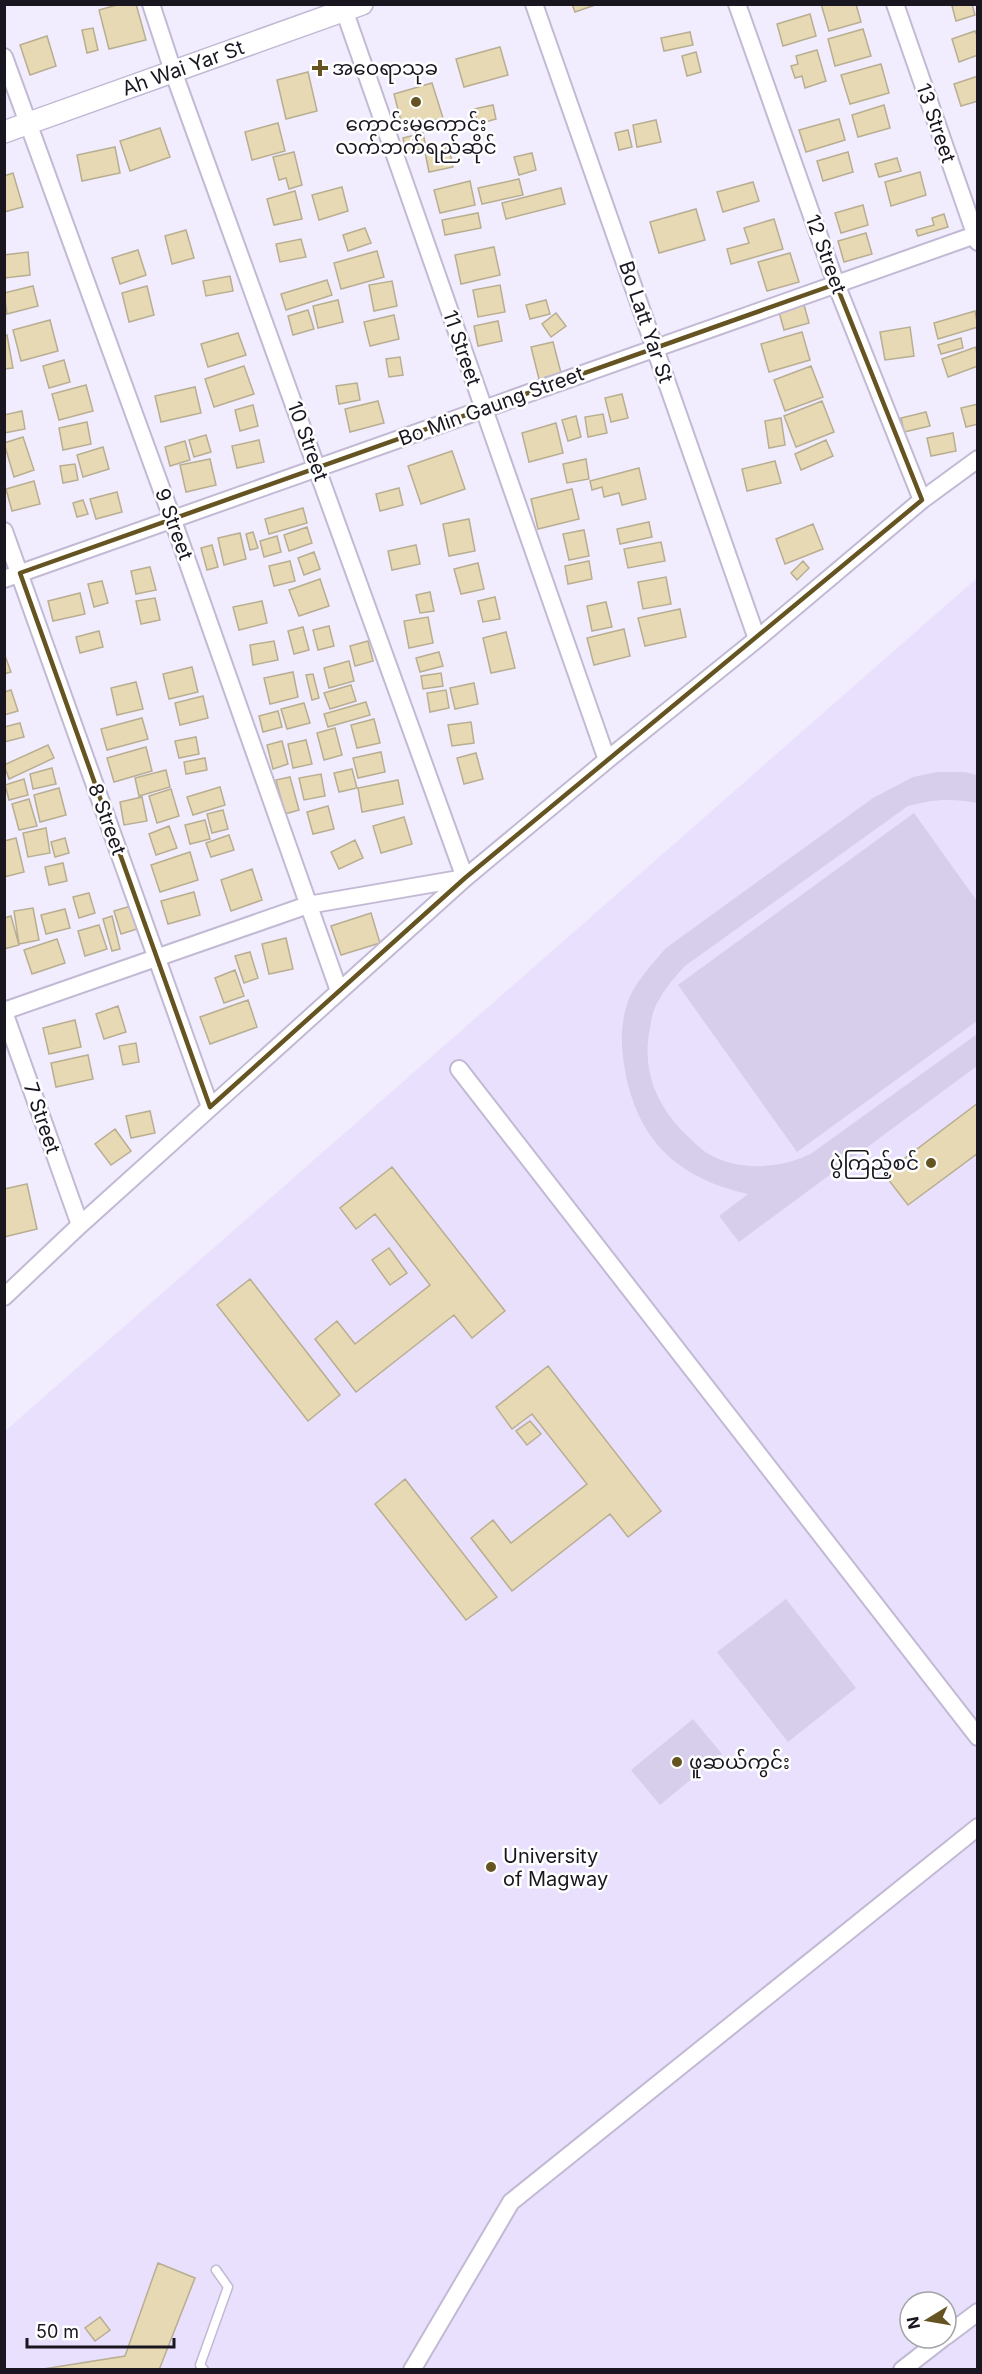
<svg xmlns="http://www.w3.org/2000/svg" width="982" height="2374" font-family="Inter,'Noto Sans Myanmar',sans-serif">
<rect width="100%" height="100%" fill="#f1ecfe"/>
<path fill="#e9e0fd" fill-rule="evenodd" d="M977 578V2369H5L4 1432ZM910 2302H946V2338H910Z"/>
<path fill="#d7ceeb" d="M937 772H965L977 775V803C951 798 934 799 908 806L685 966C672 980 661 993 654 1010 651 1017 651 1026 649 1033 642 1077 661 1113 693 1141 697 1145 702 1150 707 1153 738 1172 782 1169 812 1153L977 1034V1066L739 1242 719 1216 748 1194C676 1178 635 1138 624 1064 620 1040 621 1014 632 992 641 976 654 962 666 948L873 798 913 777Z
M914 813 977 901V1021L797 1152 678 985Z
M786 1599 856 1688 788 1742 717 1652Z
M693 1719 722 1754 660 1805 631 1770Z"/>
<path fill="#e7d9b3" stroke="#b8ae91" stroke-width="1.5" d="M120 4H136L146 40 109 49 99 10Z
M572 4H598L575 12Z
M821 4H856L861 22 829 31Z
M958 4H972L975 15 956 21 952 6Z
M810 14 816 36 783 46 777 24Z
M93 28 98 50 87 53 82 30Z
M863 29 871 56 835 66 828 39Z
M975 31 978 38V55L959 62 952 39Z
M690 32 693 45 664 51 661 38Z
M47 36 56 66 30 75 20 45Z
M500 47 508 75 464 87 456 59Z
M817 50 826 81 805 88 802 76 795 78 791 66 798 64 796 56Z
M696 52 701 72 687 76 682 56Z
M881 64 889 93 850 104 841 75Z
M308 72 317 111 286 119 277 80Z
M978 76V101L961 106 954 84Z
M432 83 443 118 403 129 394 94Z
M493 105 496 119 478 124 474 109Z
M884 105 890 128 858 137 852 115Z
M839 119 845 140 806 152 799 130Z
M656 120 661 142 637 147 633 125Z
M278 123 285 151 252 160 245 132Z
M160 128 170 157 130 171 120 141Z
M628 130 632 147 619 150 615 133Z
M423 133 426 148 406 153 403 138Z
M115 147 120 173 82 181 77 155Z
M449 147 453 167 429 172 425 152Z
M294 152 302 185 289 189 286 178 279 180 273 157Z
M848 152 853 172 823 181 817 161Z
M532 153 536 170 519 175 514 157Z
M897 158 901 171 879 177 875 164Z
M920 172 926 195 891 206 885 182Z
M13 173 23 207 4 212V176Z
M519 179 523 195 482 204 478 188Z
M470 181 475 205 440 213 434 190Z
M753 182 759 201 723 212 717 192Z
M342 187 348 211 319 220 312 195Z
M561 188 565 204 506 219 502 203Z
M295 191 302 219 274 225 267 199Z
M863 205 868 225 841 233 835 213Z
M696 209 705 240 659 253 650 222Z
M478 213 481 228 445 235 442 220Z
M944 214 948 227 918 236 916 230 934 225 932 218Z
M774 219 783 249 731 264 727 249 749 243 744 228Z
M365 228 371 243 348 251 343 235Z
M186 230 194 258 172 264 165 236Z
M866 233 872 254 844 262 838 241Z
M301 239 306 257 280 262 276 244Z
M494 247 500 275 461 284 455 255Z
M138 250 146 275 120 284 112 258Z
M377 251 384 277 341 289 334 263Z
M28 252 30 275 5 278 4 255Z
M790 253 799 282 767 291 758 262Z
M230 276 233 291 206 296 203 281Z
M327 280 332 295 286 310 281 294Z
M392 281 397 306 374 311 369 285Z
M500 285 505 312 478 317 473 290Z
M33 286 38 306 7 314 4 293Z
M147 286 154 315 129 322 122 293Z
M338 300 343 322 318 328 313 306Z
M546 300 550 314 530 319 526 305Z
M804 305 809 323 784 330 779 312Z
M308 310 314 329 293 335 288 316Z
M975 311 978 327 938 339 934 323Z
M556 313 566 326 551 337 542 324Z
M394 315 399 339 370 346 364 322Z
M50 320 58 351 21 361 13 330Z
M498 321 502 341 478 346 474 326Z
M910 327 914 356 885 360 880 332Z
M802 332 810 360 769 372 761 344Z
M238 333 246 355 208 367 201 344Z
M4 335H7L13 368 4 369Z
M961 338 963 348 941 354 938 345Z
M553 342 561 373 539 379 531 347Z
M976 347 978 366 948 377 942 359Z
M400 357 403 375 389 377 386 359Z
M64 360 70 382 49 388 43 366Z
M244 366 254 394 214 407 205 379Z
M811 366 823 397 785 411 774 380Z
M357 383 360 400 339 404 336 386Z
M86 385 93 411 59 420 52 394Z
M195 387 201 413 161 422 155 396Z
M622 394 628 418 611 422 605 398Z
M378 401 384 423 350 432 345 409Z
M822 401 834 432 796 447 784 416Z
M978 404V424L966 427 961 408Z
M253 405 258 426 240 431 235 410Z
M22 411 25 429 4 433V415Z
M926 412 930 426 904 432 901 418Z
M603 414 607 433 588 437 585 417Z
M576 416 581 437 568 441 562 420Z
M781 418 785 445 769 448 765 421Z
M87 422 91 444 63 450 59 428Z
M556 423 563 453 529 462 522 433Z
M953 433 956 451 931 456 927 438Z
M206 435 211 452 194 457 189 440Z
M23 437 34 470 14 477 4 443Z
M259 440 264 462 237 468 232 446Z
M826 440 833 456 801 470 795 454Z
M185 441 190 460 170 466 165 447Z
M103 447 109 469 83 477 77 455Z
M452 451 465 489 421 504 408 466Z
M210 459 216 485 186 492 180 465Z
M586 459 589 479 567 483 563 464Z
M775 461 781 483 747 491 742 469Z
M75 464 78 480 63 483 60 466Z
M639 468 646 499 622 505 619 493 604 497 602 487 592 490 590 481Z
M34 481 40 504 12 511 6 489Z
M399 488 403 505 380 511 376 494Z
M572 489 579 519 538 529 531 499Z
M117 492 122 512 96 519 90 499Z
M83 500 88 514 77 517 73 503Z
M303 508 307 523 269 534 265 519Z
M469 519 475 551 449 556 443 524Z
M649 522 652 537 620 544 617 529Z
M813 524 823 549 785 564 776 539Z
M307 527 312 543 289 551 284 535Z
M584 530 589 556 569 560 563 534Z
M253 532 258 548 250 550 246 534Z
M240 533 246 559 224 565 218 538Z
M277 536 281 552 264 557 260 541Z
M661 542 665 561 628 568 624 549Z
M212 545 218 567 207 570 201 548Z
M416 545 420 564 392 570 388 551Z
M314 552 320 569 304 575 298 558Z
M290 561 295 581 274 586 269 566Z
M589 561 592 579 568 584 565 566Z
M803 561 809 568 797 580 791 573Z
M478 563 484 589 461 594 454 569Z
M150 567 156 590 136 594 131 571Z
M666 577 671 604 643 609 638 582Z
M320 579 329 606 299 616 289 590Z
M102 581 108 603 94 607 88 584Z
M430 592 434 611 420 613 416 595Z
M80 593 85 614 53 621 48 601Z
M495 597 500 619 483 622 478 601Z
M155 598 160 620 141 624 136 601Z
M262 601 267 623 239 630 233 607Z
M606 602 612 627 592 631 587 606Z
M680 609 686 637 645 646 638 618Z
M428 617 433 643 409 648 404 621Z
M329 626 334 646 318 650 313 630Z
M303 627 309 650 294 654 288 631Z
M624 629 630 656 594 665 587 638Z
M99 631 103 647 80 653 76 637Z
M506 632 515 668 491 673 483 638Z
M274 641 278 660 253 665 250 645Z
M368 641 373 661 355 666 350 646Z
M439 652 443 666 420 672 416 658Z
M4 653 11 672 4 674Z
M349 661 354 681 329 688 324 668Z
M192 667 198 692 169 699 163 674Z
M293 672 298 697 270 704 264 678Z
M441 673 443 686 423 689 421 676Z
M313 674 319 698 312 700 306 675Z
M136 682 143 709 117 715 111 688Z
M474 683 478 704 455 709 450 688Z
M351 685 356 701 330 709 324 693Z
M11 690 18 711 4 715V692Z
M446 690 449 708 430 712 427 693Z
M203 696 208 718 180 725 175 703Z
M366 702 370 715 328 727 324 714Z
M304 703 310 723 287 729 281 709Z
M278 711 282 727 263 732 259 716Z
M142 718 148 739 107 750 101 729Z
M374 719 380 743 357 748 351 725Z
M471 722 474 743 452 746 448 725Z
M20 723 24 737 4 742V727Z
M335 728 342 755 324 760 317 733Z
M196 737 199 754 179 758 175 741Z
M306 740 312 764 293 768 288 744Z
M282 741 288 764 273 769 267 745Z
M48 745 54 758 9 779 4 765Z
M146 747 152 771 114 782 107 758Z
M381 752 385 772 358 778 353 758Z
M476 753 483 779 464 784 457 758Z
M205 758 207 770 186 774 184 762Z
M52 768 56 784 33 789 30 774Z
M352 769 357 788 339 792 334 773Z
M166 770 170 787 139 796 135 778Z
M321 774 325 796 304 800 299 778Z
M290 777 299 810 285 814 276 780Z
M24 779 28 795 9 800 5 785Z
M398 780 403 804 362 812 358 788Z
M220 787 225 805 193 815 187 797Z
M59 788 66 815 40 822 34 795Z
M171 789 179 816 157 823 149 796Z
M142 797 147 821 124 825 120 802Z
M29 799 37 826 19 830 12 804Z
M328 806 334 829 313 834 307 812Z
M223 810 228 829 212 833 207 814Z
M404 817 412 844 381 853 373 826Z
M205 820 210 839 190 844 185 825Z
M169 826 177 848 156 855 149 834Z
M46 828 50 853 28 857 23 833Z
M229 835 234 850 211 857 206 843Z
M16 838 24 872 4 877V841Z
M65 838 69 853 55 857 51 842Z
M355 840 363 858 339 869 331 852Z
M190 852 198 880 160 892 151 865Z
M63 863 67 881 49 885 45 867Z
M252 869 262 900 231 911 221 880Z
M194 892 200 915 168 924 161 901Z
M89 893 95 913 79 918 73 897Z
M131 906 137 929 121 934 114 911Z
M33 908 39 940 19 944 14 911Z
M65 909 70 928 46 934 41 915Z
M371 913 380 943 341 955 331 926Z
M11 916 19 945 4 949V918Z
M112 916 120 949 112 951 103 919Z
M99 925 107 949 85 956 78 931Z
M286 938 293 969 269 974 262 944Z
M57 939 65 963 32 974 24 950Z
M250 952 258 978 244 983 235 956Z
M235 970 244 996 224 1003 215 978Z
M248 1000 257 1027 210 1044 200 1017Z
M118 1006 126 1032 104 1039 96 1014Z
M75 1020 81 1047 49 1054 43 1028Z
M136 1043 139 1062 123 1065 119 1046Z
M88 1055 93 1079 56 1087 51 1063Z
M978 1103V1153L908 1205 884 1174Z
M150 1111 155 1133 131 1138 126 1116Z
M115 1129 131 1151 111 1165 95 1144Z
M392 1167 505 1311 472 1338 454 1315 356 1392 315 1339 337 1321 355 1344 430 1285 375 1214 356 1229 340 1208Z
M27 1184 37 1229 4 1237V1189Z
M389 1248 407 1273 390 1285 372 1260Z
M250 1279 340 1395 308 1421 217 1305Z
M548 1366 661 1511 628 1537 610 1514 512 1591 471 1538 493 1520 511 1543 587 1484 532 1414 512 1429 496 1407Z
M530 1421 541 1434 527 1445 516 1431Z
M405 1479 497 1597 466 1620 375 1504Z
M158 2263 195 2278 159 2370H37L125 2356Z
M100 2317 110 2330 95 2341 85 2328Z"/>
<g fill="none" stroke-linecap="round" stroke-linejoin="round">
<g stroke="#c2b9d5" stroke-width="11">
<path id="service" d="M204 2370 200 2365 228 2287 216 2270"/>
</g>
<g stroke="#c2b9d5" stroke-width="20">
<path id="minor" d="M342 4 607 760
M534 4 757 639
M737 4 836 284 922 500
M895 4 978 242
M4 57 172 518 339 991
M4 531 210 1107
M4 579 978 234
M4 1011 308 905 465 878 607 760 757 639 922 500 978 459
M4 1012 80 1225
M459 1069 978 1737
M4 1297 80 1225 465 878 173 71 151 4
M946 2336 978 2312
M412 2370 511 2202 978 1827
M902 2370 943 2338"/>
</g>
<g stroke="#c2b9d5" stroke-width="24">
<g id="tertiary">
<path id="s1" d="M4 132 362 4"/>
</g>
</g>
<use href="#service" stroke="#fff" stroke-width="8"/>
<use href="#minor" stroke="#fff" stroke-width="16"/>
<use href="#tertiary" stroke="#fff" stroke-width="21"/>
</g>
<path fill="none" stroke="#655421" stroke-width="4.5" stroke-linejoin="round" d="M836 284 922 500 465 878 210 1107 20 573Z"/>
<g fill="#655421" stroke="#fff" stroke-width="2">
<path d="M317 59h6v6h6v6h-6v6h-6v-6h-6v-6h6z"/>
<circle cx="416" cy="102" r="6"/>
<circle cx="931" cy="1163" r="6"/>
<circle cx="677" cy="1762" r="6"/>
<circle cx="491" cy="1867" r="6"/>
</g>
<g text-anchor="middle" dominant-baseline="central" stroke-width="5" stroke-linejoin="round" paint-order="stroke">
<g font-size="20" fill="#191620" stroke="#fff">
<text stroke="none"><textPath href="#s1" startOffset="190">Ah Wai Yar St</textPath></text>
<text transform="translate(936 123) rotate(71)">13 Street</text>
<text transform="translate(826 254) rotate(70)">12 Street</text>
<text transform="translate(646 322) rotate(71)">Bo Latt Yar St</text>
<text transform="translate(462 348) rotate(71)">11 Street</text>
<text transform="translate(491 406) rotate(-20)">Bo Min Gaung Street</text>
<text transform="translate(308 441) rotate(70)">10 Street</text>
<text transform="translate(174 524) rotate(70)">9 Street</text>
<text transform="translate(107 819) rotate(70)">8 Street</text>
<text transform="translate(42 1118) rotate(71)">7 Street</text>
</g>
<g font-size="20" fill="#191620" stroke="#fff" text-anchor="start">
<text x="332" y="68">အဝေရာသုခ</text>
<text x="416" y="124" text-anchor="middle">ကောင်းမှကောင်း<tspan x="416" dy="23">လက်ဘက်ရည်ဆိုင်</tspan></text>
<text x="919" y="1163" text-anchor="end">ပွဲကြည့်စင်</text>
<text x="689" y="1762">ဖူဆယ်ကွင်း</text>
<text x="503" y="1856">University<tspan x="503" dy="23">of Magway</tspan></text>
</g>
</g>
<rect width="982" height="2374" fill="none" stroke="#191620" stroke-width="12"/>
<g transform="translate(928 2320) rotate(259)"><circle r="28" fill="#ffffff" stroke="#a3a2a6" stroke-width="1.5"/>
<path d="M0-4.5L10 22L0 15L-10 22Z" fill="#655421"/>
<text y="-9" font-size="16" font-weight="bold" text-anchor="middle" fill="#191620">N</text>
</g>
<path d="M27 2338v9h147v-9" fill="none" stroke="#191620" stroke-width="3"/>
<text x="36" y="2338" font-size="18" fill="#191620" stroke="#ffffff" stroke-width="4.5" paint-order="stroke">50 m</text>
</svg>
